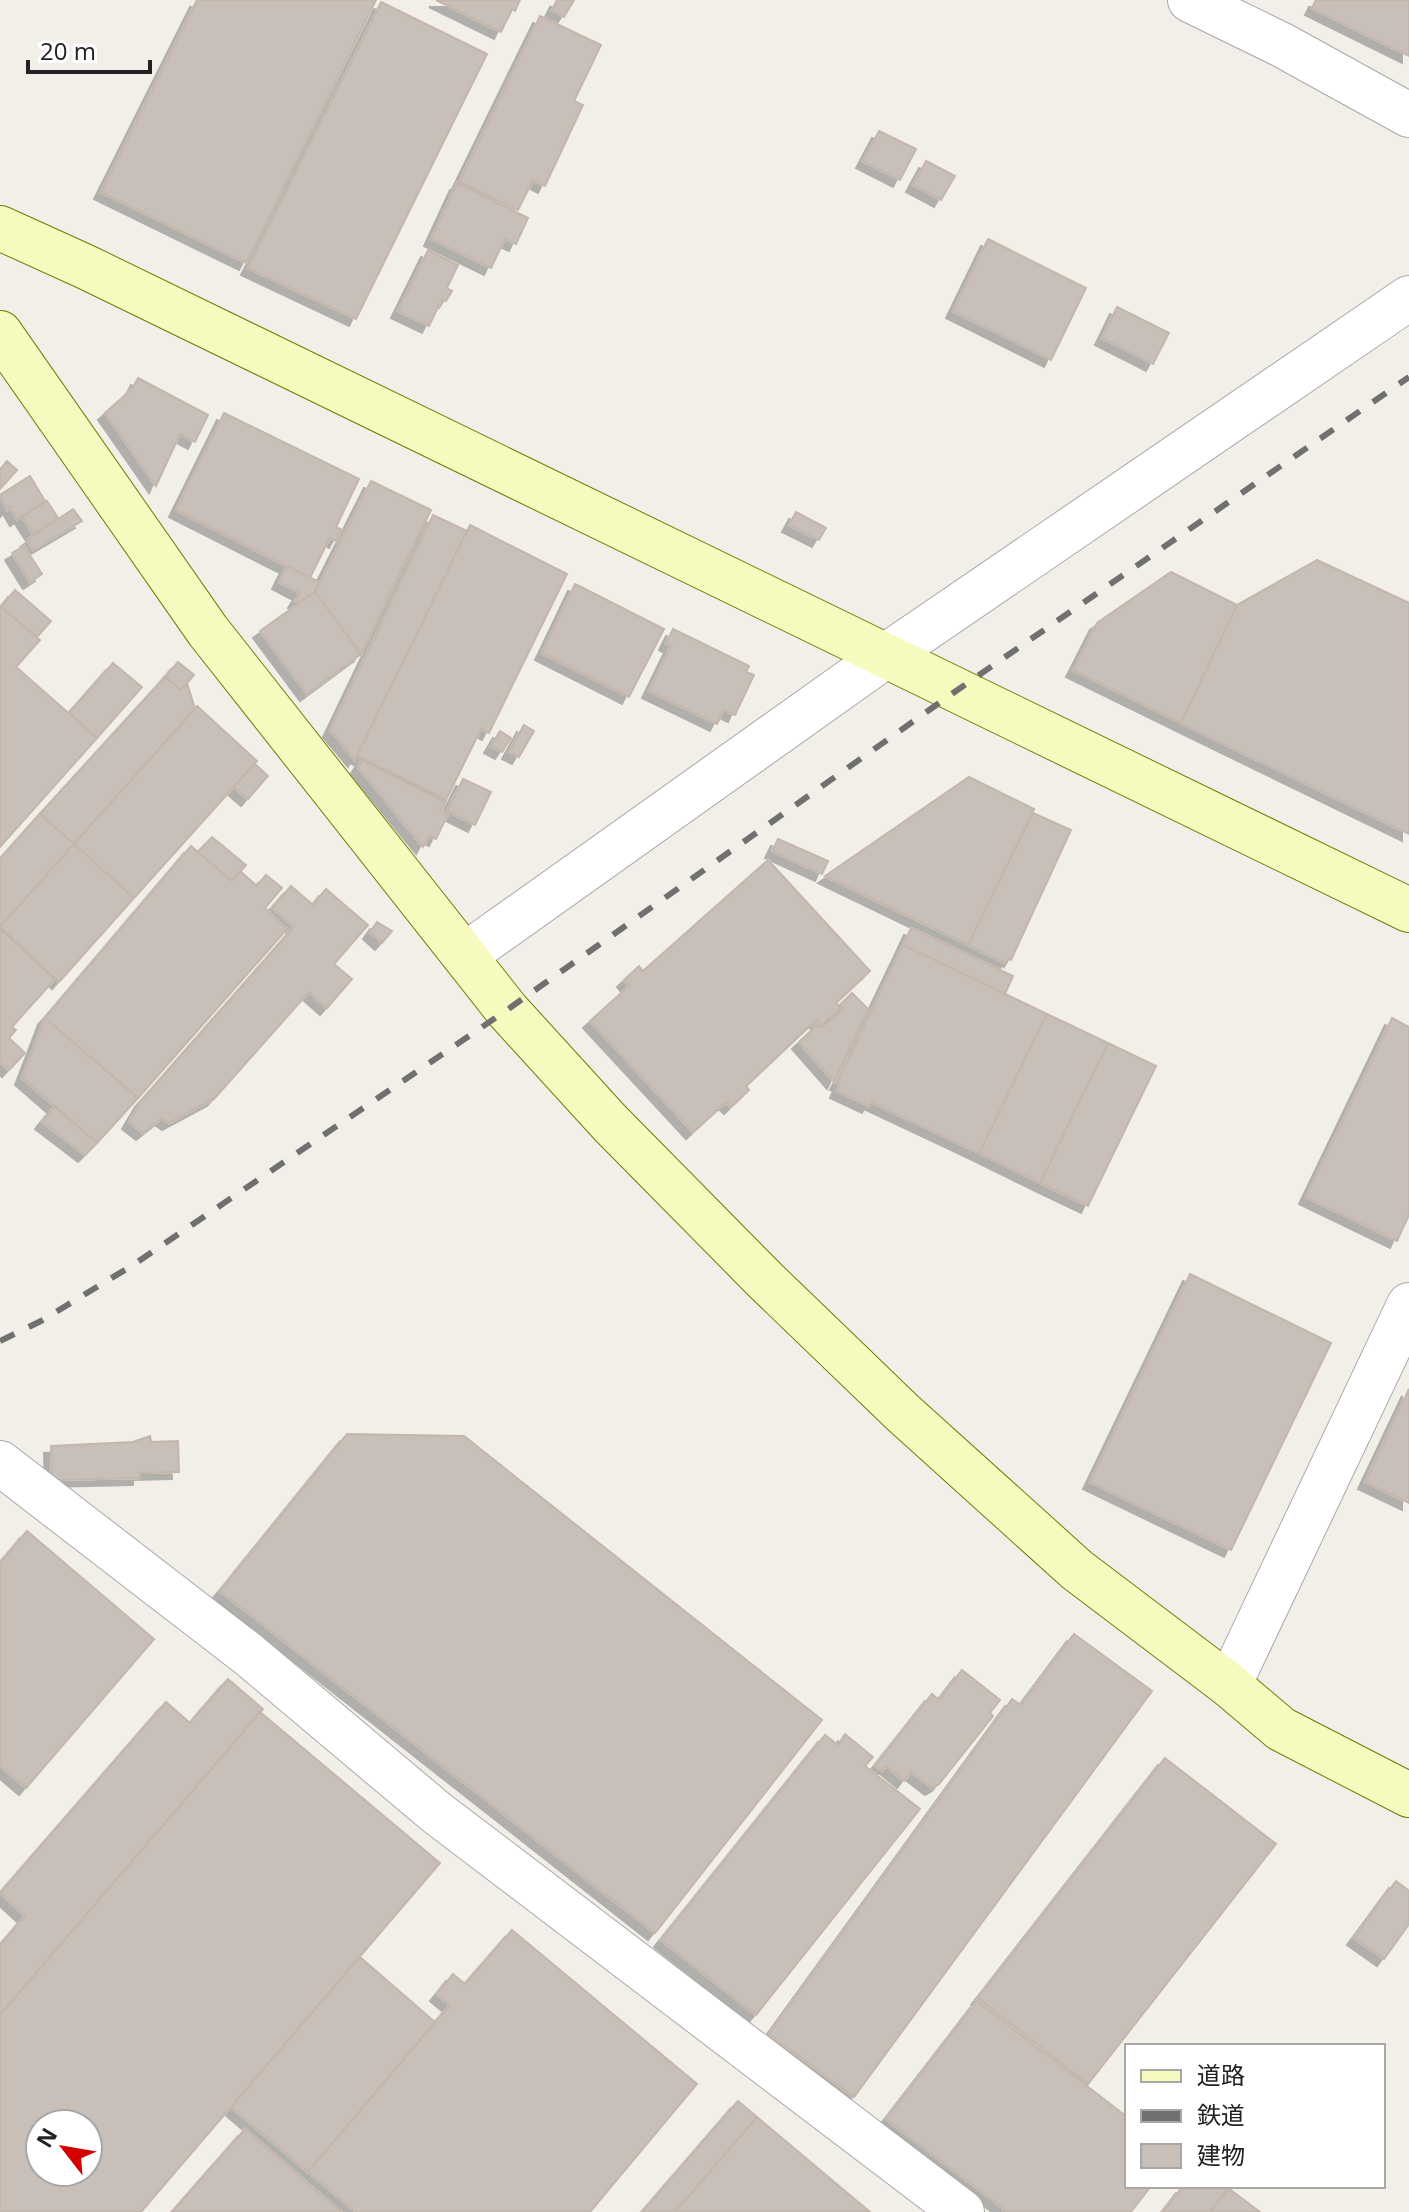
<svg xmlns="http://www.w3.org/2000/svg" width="1409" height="2212" font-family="'Open Sans','Noto Sans JP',sans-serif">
<defs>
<filter id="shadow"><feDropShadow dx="-7" dy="7" stdDeviation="0" flood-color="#0004"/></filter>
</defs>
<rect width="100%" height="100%" fill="#f2efe9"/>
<path fill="#c7bfb8" stroke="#c4b6ab" stroke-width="2" fill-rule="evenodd" filter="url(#shadow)" d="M197 0H376L246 263 101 192Z
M436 0H520L515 11 512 9 501 32Z
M557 0H574L564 17 552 10Z
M1316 0H1409V56L1312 8Z
M381 2 487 54 356 319 248 268Z
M540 16 601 45 574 101 583 105 545 186 533 180 518 210 459 182Z
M879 131 916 149 900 180 863 161Z
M926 161 955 176 941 200 913 185Z
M457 183 528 218 516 244 505 239 491 268 431 239Z
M988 239 1086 288 1051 360 953 311Z
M428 250 458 265 447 288 452 291 446 301 442 299 429 326 398 311Z
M1117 307 1169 333 1153 364 1102 338Z
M138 378 208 415 195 442 180 434 156 486 105 413 132 389Z
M224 413 359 479 336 527 342 530 336 541 330 537 310 578 176 510Z
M7 461 17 470 0 489V470Z
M30 476 45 501 17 519 10 507 7 510 0 495Z
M371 481 431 510 361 654 315 592Z
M47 501 58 518 33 534 22 517Z
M73 509 82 521 33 550 27 540Z
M796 512 826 528 819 540 789 525Z
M433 515 467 531 355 760 330 730Z
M470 525 567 574 489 733 481 729 446 800 357 756Z
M24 546 42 574 30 582 12 553Z
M1317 560 1409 603V834L1181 723 1237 605Z
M287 566 319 582 314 592 299 603 295 601 300 593 279 582Z
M1171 572 1237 605 1181 723 1073 670 1097 623Z
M575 584 664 629 629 697 542 653Z
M15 590 51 621 37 637 1 607Z
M315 592 361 654 307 694 260 631Z
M0 606 40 640 16 667 97 738 0 847Z
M673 629 749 666 746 672 754 675 735 715 724 710 717 724 649 691 671 646 666 643Z
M178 662 194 675 181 690 165 677Z
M113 663 142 687 97 738 69 713Z
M165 677 181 690 187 683 195 709 74 844 40 814Z
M197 706 257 761 134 898 74 844Z
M524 725 534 731 519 757 509 752Z
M500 731 511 738 502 752 491 746Z
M362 760 446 802 441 810 448 814 436 839 429 836 423 847 358 767Z
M255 764 268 776 248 799 234 787Z
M969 777 1034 809 968 945 825 876Z
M463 779 491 792 475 825 447 811Z
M1033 813 1071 830 1011 960 1009 958 1006 964 968 945Z
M40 814 74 844 0 927V859Z
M212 837 246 865 232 881 198 852Z
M778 839 828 861 822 874 772 851Z
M74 844 134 898 59 982 0 927Z
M191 846 232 881 240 871 257 886 266 875 282 888 265 908 287 929 138 1098 45 1018Z
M768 860 870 971 836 1003 841 1008 821 1026 816 1020 746 1086 749 1090 731 1107 726 1102 693 1132 590 1021 629 986 624 980 639 966 643 971Z
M291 886 313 905 326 889 368 925 334 964 352 979 327 1008 309 992 214 1099 169 1123 162 1118 143 1133 129 1122 142 1100 294 927 272 908Z
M377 922 392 931 382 943 370 932Z
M911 928 1013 976 1005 994 903 945Z
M0 929 55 979 12 1027 16 1030 9 1038 25 1053 9 1070 0 1062Z
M903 945 1047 1014 979 1153 871 1102 869 1106 837 1091 840 1084 837 1083Z
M852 993 868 1009 834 1082 799 1042 817 1025 821 1028 843 1009 840 1005Z
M1047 1014 1108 1043 1040 1183 979 1153Z
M45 1018 138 1098 97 1143 22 1078Z
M1392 1018 1409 1027V1215L1397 1241 1306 1197Z
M1108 1043 1156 1066 1088 1206 1040 1183Z
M55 1106 97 1143 85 1155 42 1122Z
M1190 1274 1331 1343 1231 1550 1090 1482Z
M1409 1389V1503L1365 1482Z
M347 1434 464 1436 822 1720 655 1933 220 1591Z
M150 1436 151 1442 178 1441 179 1472 140 1473V1478L52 1480 51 1446 133 1442Z
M27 1531 154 1639 26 1788 0 1766V1563Z
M1074 1634 1152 1691 854 2097 769 2034 1012 1699 1021 1705Z
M962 1670 1000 1700 990 1713 993 1716 939 1784 932 1788 911 1772 904 1781 886 1766 882 1771 875 1766 932 1694 939 1700Z
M228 1679 263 1709 0 2015V1945L25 1916 0 1893 166 1702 190 1723Z
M260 1712 440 1863 141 2212H0V2015ZM40 2124H88V2172H40Z
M845 1734 873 1757 865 1766 920 1809 756 2015 661 1940 825 1735 838 1745Z
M1165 1758 1276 1844 1088 2084 978 1998Z
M1396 1881 1409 1891V1924L1384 1959 1354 1938Z
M512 1930 697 2084 590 2212H356L308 2172 450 2005 437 1994 453 1974 465 1984Z
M360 1957 435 2022 308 2172 231 2107Z
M977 2001 1127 2117V2186H1151L1131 2212H1008L886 2119Z
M738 2101 757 2117 675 2212H642Z
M757 2117 870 2212H675Z
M245 2129 341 2212H172Z
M1183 2186H1224L1228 2189 1210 2212H1163Z
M1228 2188 1260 2212H1210Z"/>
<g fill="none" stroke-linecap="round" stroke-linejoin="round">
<g stroke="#a9a9a9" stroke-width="46">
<path id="street" d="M1190 0 1282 45 1409 115
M465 955 884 657 1409 298
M0 1463 248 1654 437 1813 962 2212
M1229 1685 1409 1305"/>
</g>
<g stroke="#707d05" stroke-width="46">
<path id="secondary" d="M0 228 86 267 1409 910
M0 333 208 631 507 1010 610 1123 766 1281 903 1413 1077 1570 1229 1685 1281 1729 1409 1795"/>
</g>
<use href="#street" stroke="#fff" stroke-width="44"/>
<use href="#secondary" stroke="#f7fabf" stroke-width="44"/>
<path stroke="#707070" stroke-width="6" stroke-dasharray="16 16" stroke-linecap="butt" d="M0 1341 41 1321 133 1265 507 1010 956 691 1409 377"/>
</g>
<rect x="1125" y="2044" width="260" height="144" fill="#ffffff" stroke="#a7a7a7" stroke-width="2"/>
<rect x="1141" y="2070" width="40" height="12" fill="#f7fabf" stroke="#a7a7a7" stroke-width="2"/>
<text x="1197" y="2084" font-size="24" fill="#222222">道路</text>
<rect x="1141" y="2110" width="40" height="12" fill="#707070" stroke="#a7a7a7" stroke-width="2"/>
<text x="1197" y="2124" font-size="24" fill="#222222">鉄道</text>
<rect x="1141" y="2144" width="40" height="24" fill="#c7bfb8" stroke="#a7a7a7" stroke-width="2"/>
<text x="1197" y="2164" font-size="24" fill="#222222">建物</text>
<g transform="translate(64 2148) rotate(301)"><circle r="38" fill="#ffffff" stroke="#a7a7a7" stroke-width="2"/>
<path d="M0-6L14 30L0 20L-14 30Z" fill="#d40000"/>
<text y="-12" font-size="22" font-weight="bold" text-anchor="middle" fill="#222222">N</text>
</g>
<path d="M28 60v12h122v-12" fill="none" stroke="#222222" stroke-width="4"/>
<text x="40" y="60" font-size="24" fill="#222222" stroke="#ffffff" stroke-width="6" paint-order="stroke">20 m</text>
</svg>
